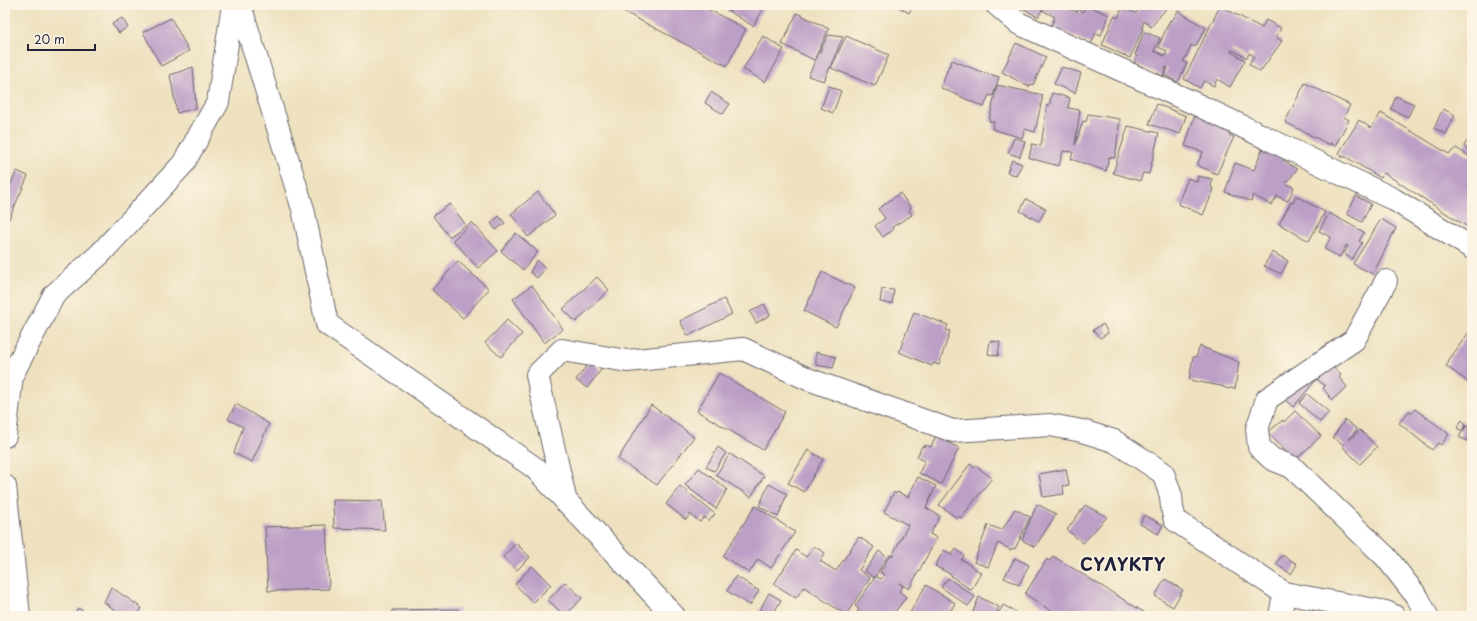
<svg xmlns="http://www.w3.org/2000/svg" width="1477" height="621" font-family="'Playpen Sans',sans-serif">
<rect width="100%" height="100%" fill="#fcf5e5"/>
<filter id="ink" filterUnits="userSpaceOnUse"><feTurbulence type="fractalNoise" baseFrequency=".025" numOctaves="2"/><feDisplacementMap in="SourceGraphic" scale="8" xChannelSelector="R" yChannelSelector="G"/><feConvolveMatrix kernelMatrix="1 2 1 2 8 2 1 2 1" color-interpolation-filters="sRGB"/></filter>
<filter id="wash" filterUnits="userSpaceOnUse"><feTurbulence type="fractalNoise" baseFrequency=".012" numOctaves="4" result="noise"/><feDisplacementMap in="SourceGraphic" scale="16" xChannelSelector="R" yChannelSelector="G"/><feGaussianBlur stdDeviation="0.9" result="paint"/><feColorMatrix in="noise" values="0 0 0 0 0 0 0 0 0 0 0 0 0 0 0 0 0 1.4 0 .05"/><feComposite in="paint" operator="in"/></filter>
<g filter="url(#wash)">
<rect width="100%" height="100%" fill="#eee1bf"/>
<g id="blocks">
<path fill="#bc9fc6" d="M611 5H700L746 29 727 66Z
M719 5H766L753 26Z
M895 5H914L909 13Z
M1017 5H1064L1063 7 1077 12 1078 9 1083 12 1086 5 1109 15 1101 35 1096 33 1091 44 1051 26 1055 17 1042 10 1038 17Z
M1142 5H1169L1151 27 1144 21 1142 28 1143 29 1130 58 1102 45 1114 16 1118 18 1122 8 1136 13Z
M1220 6 1262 28 1266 20 1281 28 1276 37 1282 41 1260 72 1249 64 1254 56 1249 53 1247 58 1232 50 1231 52 1245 60 1230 87 1217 79 1214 86 1204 81 1200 88 1184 79Z
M1178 11 1206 28 1195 47 1191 45 1185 59H1184L1183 61 1187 63 1178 82 1164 75 1168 68 1166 67 1163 76 1134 63 1137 56 1135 55 1144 32 1160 38 1154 51 1165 56 1167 51 1158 47 1170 20 1172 21Z
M797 13 829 29 814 60 782 44Z
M122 18 128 27 119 33 112 24Z
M171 18 189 51 161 66 143 32Z
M828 35 843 37 824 81 808 76Z
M763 36 784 49 765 82 743 69Z
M846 36 889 55 875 86 831 68Z
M1016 43 1046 57 1033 85 1030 84 1029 87 1002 72Z
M952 60 979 71 999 77 993 96 989 95 984 107 941 88 949 65 950 66Z
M193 67 196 108 177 113 170 75Z
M1062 67 1081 73 1075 93 1054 84Z
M1305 83 1350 105 1344 117 1349 120 1335 146 1330 143V145L1285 122Z
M997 85 1043 95 1035 132 1025 129 1022 138 992 129 994 122 989 121Z
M829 86 841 91 833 113 821 108Z
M711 92 730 104 723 114 705 103Z
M1052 93 1070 98 1068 108 1080 110 1075 145 1083 121 1086 122 1088 114 1120 119 1115 158 1109 157 1106 171 1071 159 1073 152 1063 151 1059 166 1029 158 1032 144 1041 146 1047 105 1049 106Z
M1396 96 1414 104 1408 117 1391 109Z
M1157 104 1186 116 1180 134 1149 124Z
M1443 109 1455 115 1446 134 1434 128Z
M1196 112 1233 124 1229 135 1234 137 1217 174 1197 165 1203 152 1185 146Z
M1381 113 1449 154 1456 148 1472 158V230L1384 173 1381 178 1346 157H1341L1342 155 1339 153 1359 120 1371 128Z
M1128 126 1159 133 1149 174 1143 173 1140 181 1113 173Z
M1014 138 1025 141 1020 157 1008 153Z
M1468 140 1472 142V155L1464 146Z
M1263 148 1268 151 1285 156 1283 160 1297 169 1286 184 1294 187 1288 201 1277 196 1271 205 1253 195 1251 201 1225 192 1235 163 1254 170Z
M1012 160 1022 164 1016 176 1007 172Z
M17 171 28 176 9 219 5 217V196Z
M1198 176 1212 179 1211 188 1214 189 1203 215 1178 204 1188 178 1197 182Z
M538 192 555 215 528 237 511 214Z
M900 193 911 208 909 210 912 215 892 227 893 230 883 237 875 226 885 218 878 209Z
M1296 196 1325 212 1309 241 1279 224 1291 202 1293 203Z
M1356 196 1371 204 1362 222 1347 214Z
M1026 199 1046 209 1039 221 1020 211Z
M450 204 466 225 449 237 433 216Z
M1329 213 1364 232 1359 241 1362 243 1352 259 1344 254 1348 246 1346 245 1340 257 1324 249 1331 237 1319 231Z
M499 216 505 223 496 230 491 223Z
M1381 219 1396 228 1373 274 1353 264Z
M472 222 498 251 478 268 453 240Z
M516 233 538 252 523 270 501 251Z
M1272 252 1288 261 1281 274 1264 266Z
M537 260 545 269 537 278 530 272Z
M458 261 489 289 463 318 432 290Z
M822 272 855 288 836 327 804 311Z
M597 277 609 290 576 322 563 309Z
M532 285 563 329 544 343 513 299Z
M882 289 894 290 892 304 880 302Z
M724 299 732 314 688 336 680 321Z
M764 304 770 315 756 323 750 312Z
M914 312 948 325 946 330 950 331 939 365 933 363 932 366 899 352Z
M507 320 522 334 501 357 485 343Z
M1103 324 1108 333 1100 338 1093 330Z
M1472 328V385L1446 366 1449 362 1448 361Z
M990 341 1000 342 998 356 988 354Z
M1200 346 1239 362 1235 389 1229 388 1228 389 1221 386 1189 380 1193 357H1196Z
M816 352 836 357 833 368 816 365Z
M1319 355 1341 375 1339 377 1347 387 1332 400 1323 388 1325 386 1317 379 1293 407 1282 397Z
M590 361 601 370 587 388 576 380Z
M719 373 785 412 763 450 697 411Z
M1307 394 1329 412 1320 422 1299 403Z
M236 404 269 424 252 462 234 453 243 427 228 419Z
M651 405 694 437 657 485 618 459Z
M1415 409 1449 434 1441 445 1438 443 1432 450 1399 423 1409 411 1412 413Z
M1295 411 1321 436 1294 461 1268 432 1283 420 1284 422Z
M1345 420 1357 429 1349 440 1360 430 1377 447 1360 464 1343 447 1344 445 1333 437Z
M1462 420 1466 424 1462 431 1457 428Z
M1466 426 1472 430V432L1467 441 1459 437Z
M936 436 959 448 941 484 919 473 925 461 917 457 922 446 924 447 925 445 931 447Z
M718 447 726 453 714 471 706 467Z
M808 450 823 459 804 492 788 483Z
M730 454 764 476 751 497 716 475Z
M970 464 974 468 976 466 992 478 961 518 958 516 957 518 939 505Z
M699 468 727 489 716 509 685 485Z
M1066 469 1069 485 1063 486 1064 494 1043 497 1039 474Z
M918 477 936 486 926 508 940 516 930 534 937 538 909 589 899 583 903 586 899 591 906 597 892 616H855L859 609 855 606 876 576 881 579 885 575 880 572 890 555 892 556 908 525 884 512 894 492 896 494 897 492 908 497Z
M769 484 787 494 778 517 759 506Z
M680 486 715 514 709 521 704 517 700 522 690 514 686 520 666 504Z
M333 500 382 501 385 530 334 528Z
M1037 504 1056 514 1035 547 1022 540Z
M1085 505 1107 517 1083 543 1067 530Z
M755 506 795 532 771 568 758 559 749 573 723 556Z
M1015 509 1030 517 1015 549 1012 548 1011 550 998 543 988 567 974 562 988 525 1002 530Z
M1144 515 1163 525 1158 534 1140 524Z
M326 525 329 589 268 591 265 527Z
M859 537 874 547 859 570 870 578 846 615 804 587 796 598 774 584 796 550 806 557 814 546 825 553 820 561 836 571Z
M516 543 530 557 517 570 503 557Z
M956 549 964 556 961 560H963L981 573 971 590 951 576 952 575 935 566 944 550 952 555Z
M879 551 887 557 874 578 865 571Z
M1282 555 1297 564 1291 574 1276 564Z
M1053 556 1150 616H1059L1025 594 1047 559 1050 561Z
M1015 558 1029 565 1019 585 1004 578Z
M532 566 551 585 533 603 515 584Z
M736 576 759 591 750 605 727 591Z
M948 578 975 597 968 606 941 587Z
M1165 579 1183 590 1173 607 1155 596Z
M565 582 582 598 565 616 548 600Z
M926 585 955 603 951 610 955 614 954 616H908Z
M111 587 142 608 137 616H123L104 602Z
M769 593 781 600 772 616H763L758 613Z
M979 597 999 607 995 616H976L972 614Z
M1003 605 1016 612 1014 616H997Z
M78 608 93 616H74Z
M458 609 459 616H392V610Z
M1311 611 1323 616H1309Z"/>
</g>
</g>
<g filter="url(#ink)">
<use href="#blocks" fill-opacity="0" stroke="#696569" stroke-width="1"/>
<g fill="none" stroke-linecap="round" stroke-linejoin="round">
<g stroke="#696569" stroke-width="24">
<path id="minor" d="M240 5 303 209 327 324 535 468 674 616
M997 5 1018 23 1198 105 1393 199 1472 248
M1386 281 1354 340 1267 399 1257 429 1259 447 1272 459 1292 467 1386 557 1418 598 1427 616
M5 436 12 375 54 295 100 254 183 164 218 102 233 5
M5 486 19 616
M566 502 537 375 562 350 627 361 743 349 808 379 953 431 1050 425 1082 431 1114 441 1142 459 1163 473 1171 496 1172 508 1175 520 1284 593
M1280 616 1284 593 1386 612 1394 616"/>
</g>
<use href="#minor" stroke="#fff" stroke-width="22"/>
</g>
</g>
<g text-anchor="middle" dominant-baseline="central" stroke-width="3" stroke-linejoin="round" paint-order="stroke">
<g font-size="17" font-weight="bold" letter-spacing="1" fill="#22223b" stroke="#fcf5e5">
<text x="1123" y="564">СҮЛҮКТҮ</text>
</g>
</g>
<rect width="1477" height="621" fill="none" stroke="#fcf5e5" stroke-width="20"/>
<path d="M28 44v6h67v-6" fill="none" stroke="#22223b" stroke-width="2"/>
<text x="34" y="44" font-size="12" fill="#22223b" stroke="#fcf5e5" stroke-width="3" paint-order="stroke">20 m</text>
</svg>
